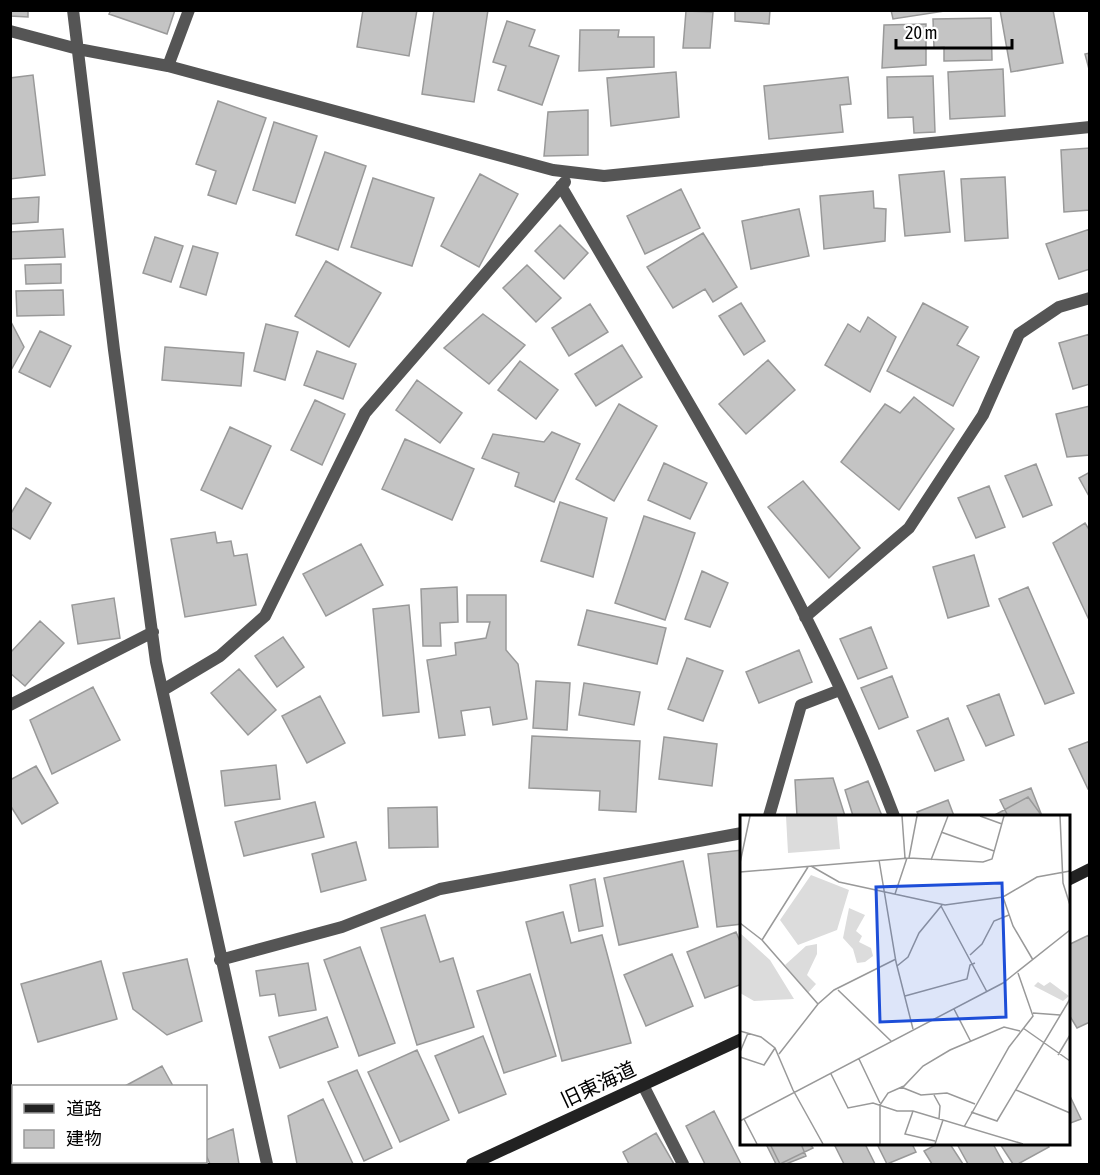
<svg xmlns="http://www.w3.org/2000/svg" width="1100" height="1175" font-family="'Asap Condensed','Noto Sans JP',sans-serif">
<rect width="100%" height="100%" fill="#fff"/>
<path fill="#c4c4c4" stroke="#999" stroke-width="1.5" d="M10 10H28V17L10 16Z
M111 10H175L167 34 109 14Z
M363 10H417L409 56 357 47Z
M434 10H488L474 102 422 94Z
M735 10H770L769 24 735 21Z
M891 10H951L893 19Z
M1000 10H1053L1063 63 1011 72Z
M686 11 713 12 710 48H683Z
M991 18 992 60 944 61V47L934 48 933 19Z
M507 21 535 30 529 46 559 56 542 105 498 90 506 66 493 62Z
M926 24V65L882 68 884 25Z
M580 30H619L618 37H654V67L579 71Z
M1090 53V73L1085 54Z
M1003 69 1005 116 950 119 948 72Z
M676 72 679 117 611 126 607 78Z
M33 75 45 175 10 179V78Z
M933 76 935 132 914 133 913 117 888 118 887 77Z
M848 77 851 104 840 105 843 132 769 139 764 86Z
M218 101 266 118 236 204 208 195 216 171 196 164Z
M588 110V155L544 156 548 112Z
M274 122 317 136 295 203 253 190Z
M1090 148V210L1064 212 1061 150Z
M325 152 366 166 338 250 296 235Z
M944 171 950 232 905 236 899 175Z
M480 174 518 194 479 267 441 246Z
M1005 177 1008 238 965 241 961 179Z
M373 178 434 198 412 266 351 247Z
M681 189 700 228 645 254 627 216Z
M873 191 874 208 886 209 885 241 824 249 820 196Z
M39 197 38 222 10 224V199Z
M799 209 809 256 751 269 742 221Z
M560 225 588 253 564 279 535 251Z
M63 229 65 257 10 259V232Z
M1090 229V269L1059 279 1046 244Z
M703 233 737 287 713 302 705 289 673 308 647 267Z
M155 237 183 246 171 282 143 273Z
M193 246 218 253 206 295 180 287Z
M326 261 381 293 349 347 295 316Z
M61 264V283L26 284 25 265Z
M527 265 561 298 536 322 503 288Z
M63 290 64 315 17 316 16 291Z
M741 303 765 341 744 355 719 316Z
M923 303 968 327 957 345 979 357 953 406 887 371Z
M590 304 608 332 569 356 552 328Z
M483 314 525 345 489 384 444 348Z
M868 317 896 337 870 392 825 365 848 324 860 332Z
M10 320 24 347 10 372Z
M266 324 298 332 285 380 254 371Z
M40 331 71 346 50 387 19 372Z
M1090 334V384L1073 389 1059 343Z
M622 345 642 377 596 406 575 374Z
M165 347 244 353 241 386 162 380Z
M317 351 356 364 343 399 304 385Z
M768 360 795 390 746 434 719 404Z
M520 361 558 390 536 419 498 390Z
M417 380 462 413 440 443 396 410Z
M914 397 954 429 899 510 841 462 885 404 900 413Z
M315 400 345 414 322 465 291 450Z
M619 404 657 426 614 501 576 479Z
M1090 406V455L1067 457 1056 414Z
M230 427 271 446 242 509 201 490Z
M552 432 580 444 554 502 515 486 519 473 482 458 493 434 544 442Z
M405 439 474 469 452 520 382 489Z
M664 463 707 483 690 519 648 500Z
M1036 464 1052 505 1023 517 1005 476Z
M1090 472V498L1079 478Z
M803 481 860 548 829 578 768 507Z
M989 486 1005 527 976 538 958 498Z
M26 488 51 503 30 539 10 527V515Z
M560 502 607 518 593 577 541 561Z
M644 516 695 533 665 620 615 603Z
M1085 523 1090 531V622L1053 543Z
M215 532 217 543 231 541 234 556 247 554 256 605 185 617 171 539Z
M361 544 383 585 326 616 303 574Z
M974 555 989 606 948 618 933 567Z
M702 571 728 583 710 627 685 619Z
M457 587 458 622 440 623 441 646H423L421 589Z
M1028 587 1074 693 1045 704 999 599Z
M467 595H506V650L518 664 527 719 493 725 490 707 461 711 465 735 439 738 427 660 456 655 455 643 486 638 490 622H467Z
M114 598 120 638 78 644 72 605Z
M409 605 419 712 383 716 373 609Z
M587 610 666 628 657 664 578 645Z
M40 621 64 643 25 686 10 673V653Z
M871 627 887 668 858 679 840 639Z
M283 637 304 667 277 687 255 656Z
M799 650 812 682 759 703 746 672Z
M687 658 723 671 703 721 668 709Z
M239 669 276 710 248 735 211 693Z
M892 676 908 717 879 729 861 688Z
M536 681 570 683 567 730 533 728Z
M584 683 640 692 634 725 579 715Z
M93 687 120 740 52 774 30 720Z
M999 694 1014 735 986 746 967 706Z
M320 696 345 743 307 763 282 716Z
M948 718 964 760 935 771 917 731Z
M532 736 640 741 636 812 599 810 600 791 529 788Z
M664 737 717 744 712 786 659 779Z
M1090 741V788L1088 789 1069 749Z
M276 765 280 799 225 806 221 771Z
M36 766 58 803 22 824 10 805V780Z
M833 778 845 816H797L795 780Z
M868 781 882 816H853L845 790Z
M1031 788 1042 816H1008L1000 800Z
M1028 797 1042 816H993Z
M948 800 954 816H919L917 812Z
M315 802 324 837 244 856 235 822Z
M437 807 438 847 389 848 388 808Z
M356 842 366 880 321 892 312 854Z
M742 850V924L717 927 708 854Z
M683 861 698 927 619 945 604 878Z
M595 879 603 926 579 931 570 885Z
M563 912 571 943 602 935 631 1043 562 1061 526 922Z
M425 915 440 962 453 958 474 1027 417 1045 381 928Z
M736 932 742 946V984L705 998 687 952Z
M1089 935 1090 1022 1077 1028 1068 1013V945Z
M360 947 395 1043 359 1056 324 960Z
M672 954 693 1006 646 1026 624 975Z
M187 959 202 1021 167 1035 133 1009 123 973Z
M101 961 117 1019 38 1042 21 984Z
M308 963 316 1010 279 1016 275 994 260 996 256 971Z
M530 974 556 1056 504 1073 477 991Z
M327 1017 338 1047 280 1068 269 1037Z
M483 1036 506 1094 459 1113 435 1056Z
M417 1050 449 1120 400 1142 368 1072Z
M162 1066 173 1086H125Z
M357 1070 392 1148 364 1161 328 1082Z
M1068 1092 1081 1119 1068 1124Z
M323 1099 353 1164H297L288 1116Z
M714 1111 741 1164H705L686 1126Z
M233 1129 239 1164H210L206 1155V1140Z
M656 1133 674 1164H629L623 1152Z
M766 1144H801L806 1156 786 1164H776Z
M770 1144H810L813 1148 780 1164Z
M834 1144H865L875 1164H844Z
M877 1144H912L916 1152 887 1164Z
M937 1144H950L963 1164H932L924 1151Z
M957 1144H993L1004 1164H968Z
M1000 1144H1047L1049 1147 1018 1164H1013Z
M53 1162H134L136 1164H54Z"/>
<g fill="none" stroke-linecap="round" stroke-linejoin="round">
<path stroke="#555" stroke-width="12" d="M73 10 114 350 156 662 267 1164
M10 31 78 49 168 66 553 170 604 176 1090 127
M168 66 189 10
M561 186C681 392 810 594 894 816
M805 617 909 528 983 415 1019 334 1059 307 1090 298
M163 690 220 656 265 616 365 413 565 182
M10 705 153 632
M769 816 801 705 840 690
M220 960 342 927 440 889 742 833
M643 1085 683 1164"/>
<path stroke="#222" stroke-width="12" d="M1068 880 1090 869
M472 1164 742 1039"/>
</g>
<g text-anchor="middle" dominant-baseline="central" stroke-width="6" stroke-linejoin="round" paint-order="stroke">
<g font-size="20" fill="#000" stroke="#fff">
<text transform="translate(598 1084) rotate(-25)">旧東海道</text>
</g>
</g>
<g transform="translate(740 815)">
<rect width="330" height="330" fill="#fff"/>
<path d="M46 1H97L100 34 48 38ZM71 60 109 75 97 115 58 130 40 105ZM109 93 125 100 116 116 122 121 119 127 131 133 133 141 125 147 117 148 113 134 103 123ZM0 118 30 145 54 184 14 186 0 178ZM77 129V139L67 160 76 169 68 178 45 150 66 131ZM298 167 304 171 310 167 329 181 323 186 294 171Z" fill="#dcdcdc"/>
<path fill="none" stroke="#999" stroke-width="1.5" d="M162 1 165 43M240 1 262 9M320 1 323 68 330 90M201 17 254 36M169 43 177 1M139 45 156 147 173 214M191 45 208 1M0 48 10 1M71 51 99 67 205 90 263 82 297 62 330 56M0 57 169 43 243 47 252 44 264 1M155 79 167 43M263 82 273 111 293 145M201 91 247 177M0 108 22 125 78 189M22 125 68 52M230 140 242 129 254 106 269 100M157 151 168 142 179 118 202 90M98 175 151 226M165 181 227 164 230 150 235 148M214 194 231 227M293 198 320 200M283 213 330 246M0 216 21 222 35 233 53 275 83 329M0 237 8 218M39 239 78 189 94 175 156 144M318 240 330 220M0 242 24 250 35 233M119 244 140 288M91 259 108 293 133 288 157 296H173L283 329M161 272 181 280 207 278 235 289M276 275 330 298M194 280 200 291 199 304M173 296 165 319 195 326M231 297 257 306 330 184M4 304 17 329M0 306 263 168 330 115M224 312 269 232 293 201 278 158M140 329V290L148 278 164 271 183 251 210 235 264 212 280 216M195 329 203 305"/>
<path fill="#1d4ed8" fill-opacity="0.15" stroke="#1d4ed8" stroke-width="3" d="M262 68 266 202 140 207 136 72Z"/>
<rect width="330" height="330" fill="none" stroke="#000" stroke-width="3"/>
</g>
<rect width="1100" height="1175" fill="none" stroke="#000000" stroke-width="24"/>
<rect x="12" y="1085" width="195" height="78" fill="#ffffff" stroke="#999999" stroke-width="1.5"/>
<rect x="24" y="1104" width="30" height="9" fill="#222222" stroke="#999999" stroke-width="1.5"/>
<text x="66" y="1115" font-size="18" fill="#000000">道路</text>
<rect x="24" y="1130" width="30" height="18" fill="#c4c4c4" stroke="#999999" stroke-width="1.5"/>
<text x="66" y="1145" font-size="18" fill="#000000">建物</text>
<path d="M896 39v9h116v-9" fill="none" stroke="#000000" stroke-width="3"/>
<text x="905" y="39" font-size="18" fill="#000000" stroke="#ffffff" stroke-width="4.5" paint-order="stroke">20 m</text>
</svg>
